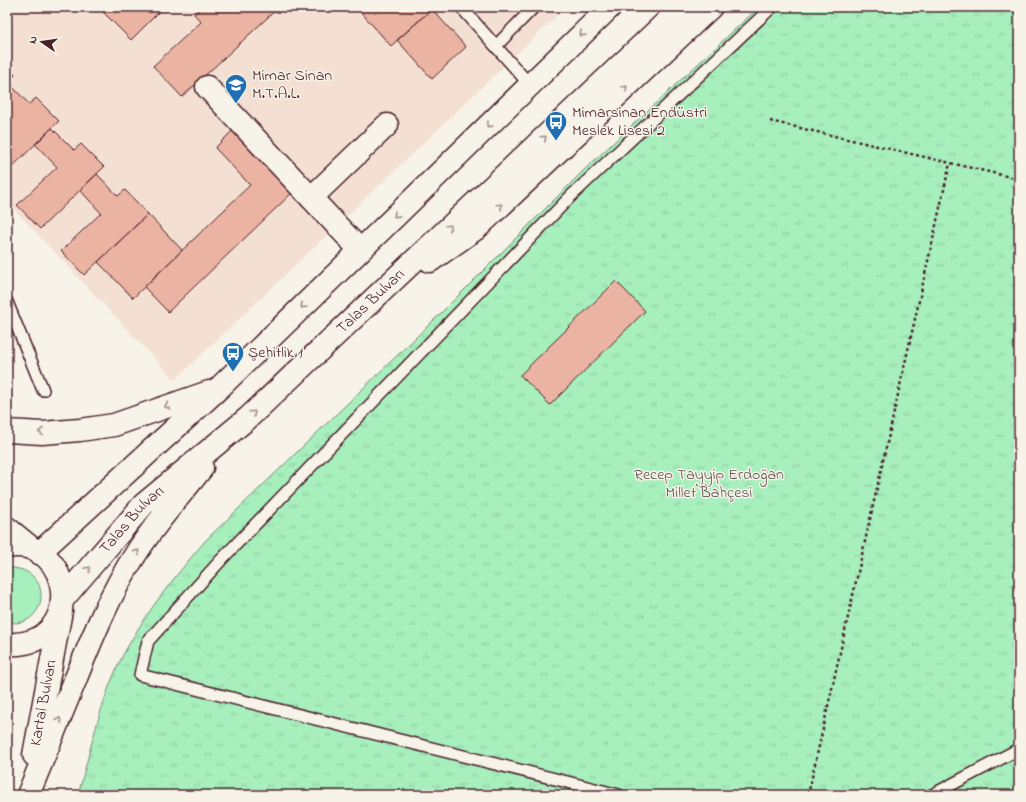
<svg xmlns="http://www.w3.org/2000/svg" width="1026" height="802" font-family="'Indie Flower',sans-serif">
<defs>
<pattern id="park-tufts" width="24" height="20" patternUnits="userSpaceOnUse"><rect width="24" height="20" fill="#a7efbd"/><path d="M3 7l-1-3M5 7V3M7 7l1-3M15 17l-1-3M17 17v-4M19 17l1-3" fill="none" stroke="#91cca3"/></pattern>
</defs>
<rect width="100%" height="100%" fill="#f7f3e8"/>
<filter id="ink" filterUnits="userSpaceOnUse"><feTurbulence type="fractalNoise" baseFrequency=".025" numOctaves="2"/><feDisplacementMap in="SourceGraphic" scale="8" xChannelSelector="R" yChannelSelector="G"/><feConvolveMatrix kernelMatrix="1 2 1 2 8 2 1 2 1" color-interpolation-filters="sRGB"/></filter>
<g filter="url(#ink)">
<path fill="#f3e0d3" d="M7 7H566L175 380 7 202Z"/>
<path fill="#a7efbd" stroke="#788774" d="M13 568C56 572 46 631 7 622V569Z"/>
<path fill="url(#park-tufts)" stroke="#788774" d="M759 7H1019V795H78C92 745 102 691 128 646 149 608 177 574 205 541L437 317 584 170Z"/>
<path fill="#ebb3a2" stroke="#4a1f2b" d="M98 7H164L131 40Z
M202 7H279L182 97 153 66 201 22 194 14Z
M361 7H434L391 46 358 9Z
M432 9 466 47 432 79 397 40Z
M7 67 15 75 7 83Z
M8 82 29 104 36 98 59 121 7 172V126L12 121 7 115Z
M52 128 74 150 81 144 104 167 40 229 17 205 57 167 35 144Z
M235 128 295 190 168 312 144 287 250 185 215 148Z
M97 174 118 196 125 190 148 214 84 275 61 251 101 213 80 190Z
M148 214 182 250 133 298 98 262Z
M616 281 645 311 550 405 520 375Z"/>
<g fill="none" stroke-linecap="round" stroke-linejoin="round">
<g stroke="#4a1f2b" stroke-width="14">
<path id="service" d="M461 7 530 85
M496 46 534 7
M7 302 43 390
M619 795 140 675 148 641 221 560 570 197 772 7
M932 795 1019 749"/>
</g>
<g stroke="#4a1f2b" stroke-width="25">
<path id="minor" d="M207 87 360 250
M311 198 387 125"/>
</g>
<g stroke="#4a1f2b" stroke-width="25">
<g id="primary">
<path d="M430 261 477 228 711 7"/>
<path d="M7 431 42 433 80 430 114 425 209 392"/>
<path d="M7 528 34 550"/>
<path d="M7 547C75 535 86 649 7 644"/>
<path d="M39 553 218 389 610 7"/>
<path id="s1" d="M63 599 143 505 248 418 682 7"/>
<path id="s2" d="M34 755 61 611"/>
<path d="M28 795C43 758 59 720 74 683 92 638 110 593 137 552 156 522 180 496 202 468"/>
</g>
</g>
<path stroke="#4a1f2b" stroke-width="2.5" stroke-dasharray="3 3" stroke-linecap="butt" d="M770 121 1019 179
M808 795 950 163"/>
<use href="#service" stroke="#f7f3e8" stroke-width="11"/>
<use href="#minor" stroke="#f7f3e8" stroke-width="22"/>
<use href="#primary" stroke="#f7f3e8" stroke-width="22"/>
</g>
<defs><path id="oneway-chevron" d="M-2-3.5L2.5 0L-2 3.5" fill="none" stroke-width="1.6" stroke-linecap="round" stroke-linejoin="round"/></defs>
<g stroke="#a0898a">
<use href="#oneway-chevron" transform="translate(582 34) rotate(136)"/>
<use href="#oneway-chevron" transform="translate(625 88) rotate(-43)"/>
<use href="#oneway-chevron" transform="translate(489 125) rotate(136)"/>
<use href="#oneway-chevron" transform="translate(544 138) rotate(-43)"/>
<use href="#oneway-chevron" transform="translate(500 206) rotate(-43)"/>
<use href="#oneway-chevron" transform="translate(396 215) rotate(136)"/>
<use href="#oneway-chevron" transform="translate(449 227) rotate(-43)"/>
<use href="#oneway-chevron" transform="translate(303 306) rotate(136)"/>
<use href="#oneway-chevron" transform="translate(167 406) rotate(161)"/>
<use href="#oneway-chevron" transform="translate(253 413) rotate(-43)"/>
<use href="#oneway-chevron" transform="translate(41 432) rotate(179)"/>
<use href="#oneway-chevron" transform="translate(137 552) rotate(-57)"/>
<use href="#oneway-chevron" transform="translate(88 569) rotate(-50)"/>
<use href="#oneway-chevron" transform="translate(59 720) rotate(-68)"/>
</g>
</g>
<defs>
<g id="school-pin" transform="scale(1.15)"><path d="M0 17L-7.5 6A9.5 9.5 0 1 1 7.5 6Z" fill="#1f6fb2" stroke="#f7f3e8"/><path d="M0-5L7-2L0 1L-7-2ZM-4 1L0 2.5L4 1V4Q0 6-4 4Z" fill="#fff"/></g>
<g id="bus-pin" transform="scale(1.15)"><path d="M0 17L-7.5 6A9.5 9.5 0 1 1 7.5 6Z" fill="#1f6fb2" stroke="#f7f3e8"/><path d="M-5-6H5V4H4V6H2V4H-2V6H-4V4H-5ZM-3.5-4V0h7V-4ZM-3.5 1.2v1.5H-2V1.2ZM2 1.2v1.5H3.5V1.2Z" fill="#fff"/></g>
</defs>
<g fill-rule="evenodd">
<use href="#school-pin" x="236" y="85"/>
<use href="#bus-pin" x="556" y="122"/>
<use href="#bus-pin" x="233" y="353"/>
</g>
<g text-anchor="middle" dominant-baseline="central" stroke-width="3" stroke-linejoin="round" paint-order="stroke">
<g font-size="16" fill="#4a1f2b" stroke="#f7f3e8" text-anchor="start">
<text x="252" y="76">Mimar Sinan<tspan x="252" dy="18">M.T.A.L.</tspan></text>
<text x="572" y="113">Mimarsinan Endüstri<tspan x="572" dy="18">Meslek Lisesi 2</tspan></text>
<text x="248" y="353">Şehitlik 1</text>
</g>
<g font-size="16" fill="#4a1f2b" stroke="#f7f3e8">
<text stroke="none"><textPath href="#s1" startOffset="429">Talas Bulvarı</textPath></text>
<text stroke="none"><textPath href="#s1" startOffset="105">Talas Bulvarı</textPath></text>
<text stroke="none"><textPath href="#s2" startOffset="53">Kartal Bulvarı</textPath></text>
</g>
<g font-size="16" fill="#615350" stroke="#f7f3e8">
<text x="709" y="475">Recep Tayyip Erdoğan<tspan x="709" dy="18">Millet Bahçesi</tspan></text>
</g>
</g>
<rect width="1026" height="802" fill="none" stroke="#f7f3e8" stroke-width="24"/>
<rect x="12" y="12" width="1002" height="778" fill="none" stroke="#4a1f2b" stroke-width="1.5" filter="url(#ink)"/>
<g transform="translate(42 42) rotate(283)" stroke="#f7f3e8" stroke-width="3" paint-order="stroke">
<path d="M0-3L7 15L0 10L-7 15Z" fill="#4a1f2b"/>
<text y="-6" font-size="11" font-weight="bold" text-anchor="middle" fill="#4a1f2b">N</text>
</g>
</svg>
